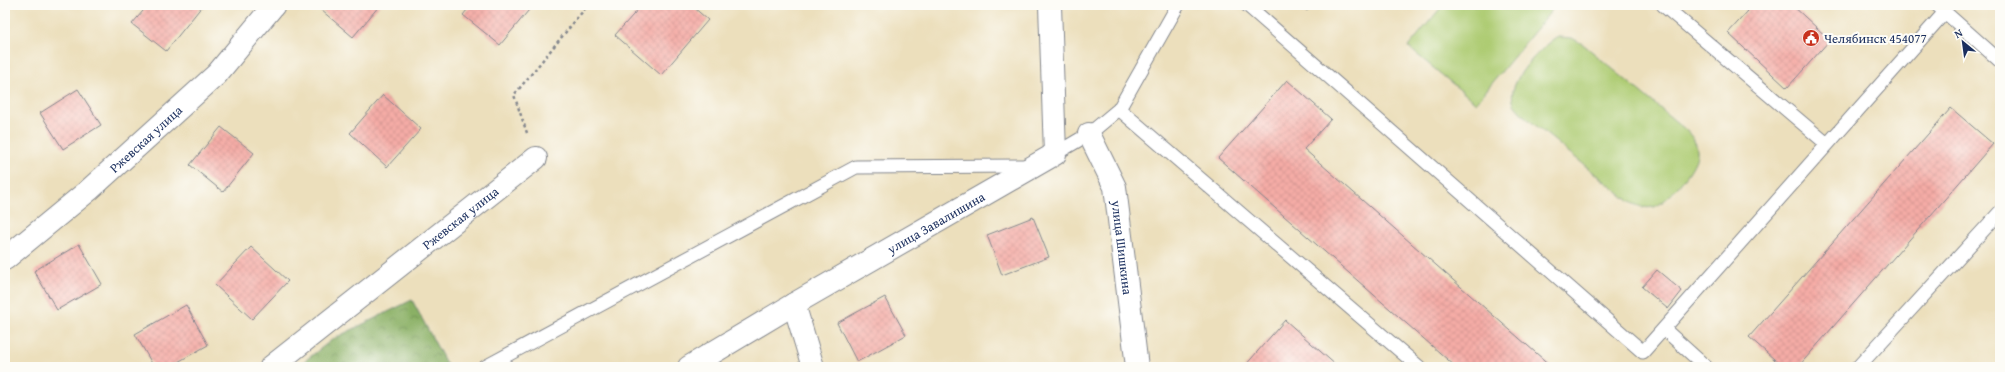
<svg xmlns="http://www.w3.org/2000/svg" width="2005" height="372" font-family="'Gentium Book Plus',serif">
<defs>
<pattern id="forest-crowns" width="20" height="18" patternUnits="userSpaceOnUse"><rect width="20" height="18" fill="#8ab065"/><path d="M2 6a3 3 0 1 1 6 0M12 15a3 3 0 1 1 6 0" fill="none" stroke="#709056"/></pattern>
<pattern id="building-cross-hatch" width="8" height="8" patternUnits="userSpaceOnUse"><rect width="8" height="8" fill="#f5aca6"/><path d="M0 0l8 8M0 8l8-8" fill="none" stroke="#d19491"/></pattern>
</defs>
<rect width="100%" height="100%" fill="#fdfcf7"/>
<filter id="ink" filterUnits="userSpaceOnUse"><feTurbulence type="fractalNoise" baseFrequency=".025" numOctaves="2"/><feDisplacementMap in="SourceGraphic" scale="8" xChannelSelector="R" yChannelSelector="G"/><feConvolveMatrix kernelMatrix="1 2 1 2 8 2 1 2 1" color-interpolation-filters="sRGB"/></filter>
<filter id="wash" filterUnits="userSpaceOnUse"><feTurbulence type="fractalNoise" baseFrequency=".012" numOctaves="4" result="noise"/><feDisplacementMap in="SourceGraphic" scale="16" xChannelSelector="R" yChannelSelector="G"/><feGaussianBlur stdDeviation="0.9" result="paint"/><feColorMatrix in="noise" values="0 0 0 0 0 0 0 0 0 0 0 0 0 0 0 0 0 1.4 0 .05"/><feComposite in="paint" operator="in"/></filter>
<g filter="url(#wash)">
<rect width="100%" height="100%" fill="#ecdfbc"/>
<path fill="#aecc73" stroke="#647e68" d="M1443 5H1556L1476 103 1408 47Z
M1558 37 1572 38 1584 45 1686 130C1693 138 1698 144 1697 155 1696 168 1666 204 1654 207 1644 209 1638 206 1630 202L1524 116C1521 112 1516 108 1514 104 1504 83 1542 46 1558 37Z"/>
<path fill="url(#forest-crowns)" stroke="#527062" d="M412 300 448 367H297L333 339Z"/>
<g id="blocks">
<path fill="url(#building-cross-hatch)" d="M148 5H203L166 51 132 24Z
M325 5H380L353 37 321 10Z
M471 5H533L500 45 463 15Z
M642 5H691L708 20 661 75 615 35Z
M1300 5H1312L1307 11Z
M1741 5H1792L1830 40 1787 88 1728 33 1748 11Z
M1287 80 1331 119 1304 149 1552 367H1456L1218 158Z
M78 89 101 125 63 149 40 113Z
M383 95 421 129 387 167 350 133Z
M1951 108 1993 144 1798 367H1783L1749 337Z
M221 127 254 153 223 192 190 165Z
M1033 217 1049 257 1002 275 987 235Z
M79 244 102 284 57 310 34 271Z
M251 247 288 281 252 319 215 285Z
M1657 270 1682 291 1668 309 1642 287Z
M885 297 906 335 857 362 837 323Z
M186 305 208 345 169 367H154L135 334Z
M1285 320 1338 367H1244Z"/>
</g>
</g>
<g filter="url(#ink)">
<use href="#blocks" fill-opacity="0" stroke="#84878d" stroke-width="1"/>
<g fill="none" stroke-linecap="round" stroke-linejoin="round">
<g stroke="#84878d" stroke-width="15">
<path id="lane" d="M1247 5 1643 352 1945 12
M1663 5 1827 144
M1937 5 2000 61
M1119 109 1419 367
M1055 154 1089 134 1119 109 1178 5
M1664 329 1706 367
M485 367 856 167 1030 166
M1858 367 2000 212"/>
</g>
<g stroke="#84878d" stroke-width="24">
<g id="street">
<path id="s1" d="M1089 134 1115 187 1137 367"/>
<path id="s2" d="M5 259 89 190 217 74 274 5"/>
<path d="M794 304 813 367"/>
<path id="s3" d="M271 367 536 158"/>
<path id="s4" d="M689 367 794 304 1055 154 1050 5"/>
</g>
</g>
<path stroke="#84878d" stroke-width="2.5" stroke-dasharray="3 3" stroke-linecap="butt" d="M527 133 514 95 588 5"/>
<use href="#lane" stroke="#fff" stroke-width="13"/>
<use href="#street" stroke="#fff" stroke-width="22"/>
</g>
</g>
<defs>
<g id="civic-disc" transform="scale(0.9)"><circle r="9.5" fill="#c8321e" stroke="#fdfcf7"/><path d="M-.6-6.5H3V-4.5H.6V-3L4-1V1h2V6H-6V1h2V-1L-.6-3ZM-1.2 2.5V6h2.4V2.5Z" fill="#fff"/></g>
</defs>
<g fill-rule="evenodd">
<use href="#civic-disc" x="1811" y="38"/>
</g>
<g text-anchor="middle" dominant-baseline="central" stroke-width="4" stroke-linejoin="round" paint-order="stroke">
<g font-size="13" fill="#1b2f5e" stroke="#fdfcf7" text-anchor="start">
<text x="1824" y="38">Челябинск 454077</text>
</g>
<g font-size="13" fill="#1b2f5e" stroke="#fdfcf7">
<text stroke="none"><textPath href="#s2" startOffset="185">Ржевская улица</textPath></text>
<text stroke="none"><textPath href="#s3" startOffset="241">Ржевская улица</textPath></text>
<text stroke="none"><textPath href="#s4" startOffset="286">улица Завалишина</textPath></text>
<text stroke="none"><textPath href="#s1" startOffset="120">улица Шишкина</textPath></text>
</g>
</g>
<rect width="2005" height="372" fill="none" stroke="#fdfcf7" stroke-width="20"/>
<g transform="translate(1963 42) rotate(331)" stroke="#fdfcf7" stroke-width="3" paint-order="stroke">
<path d="M0-3L7 15L0 10L-7 15Z" fill="#1b2f5e"/>
<text y="-6" font-size="11" font-weight="bold" text-anchor="middle" fill="#1b2f5e">N</text>
</g>
</svg>
